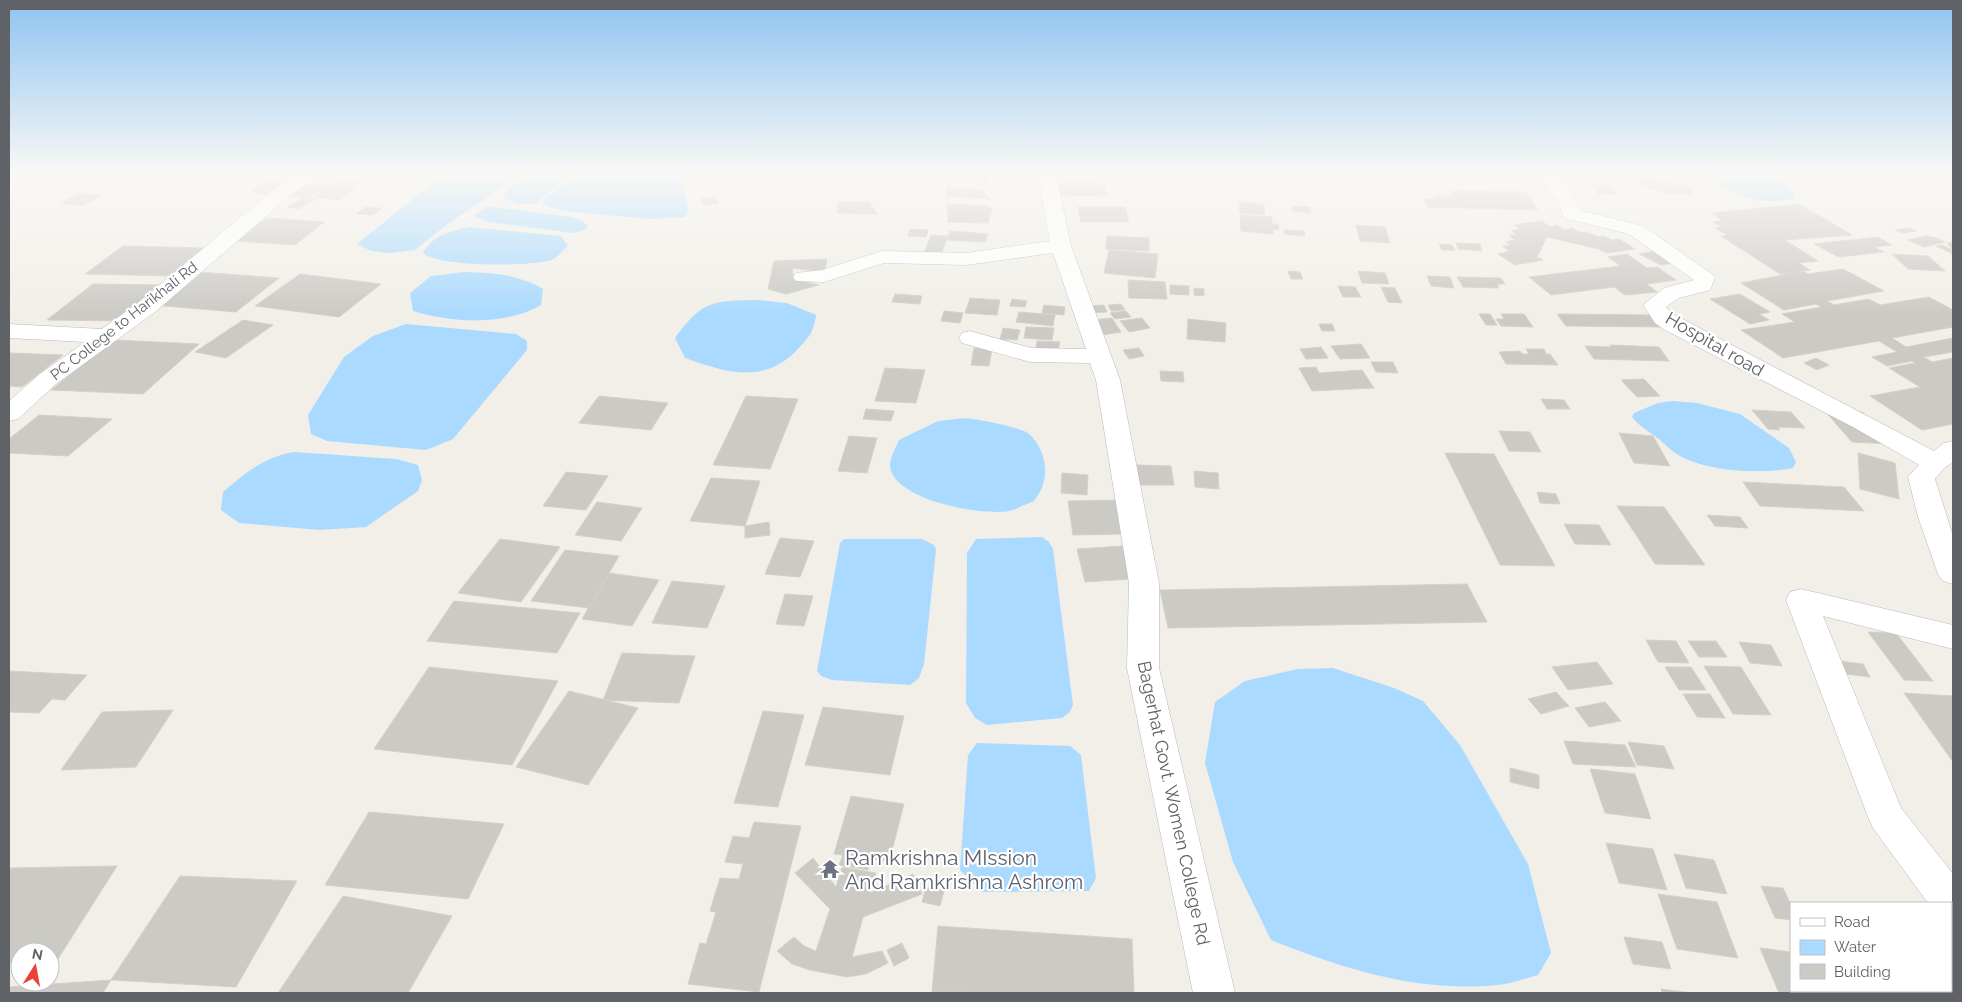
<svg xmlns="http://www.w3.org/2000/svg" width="1962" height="1002" font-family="Raleway,sans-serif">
<rect width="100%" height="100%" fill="#f1efe8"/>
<path fill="#aadaff" d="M444 174H521L446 225 415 250 389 253 371 251 357 244Z
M528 174H569L536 204H517L502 197 511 186Z
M578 174H680L689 211 684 217 649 219 564 211 543 205 544 199Z
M1707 174H1774L1793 191 1796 198C1765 206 1730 197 1707 174Z
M487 206 571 217 580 219 588 226 584 230 574 233 488 222 473 216Z
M469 227 561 236 568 246C563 250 557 258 551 260 529 267 439 267 423 253 434 234 449 232 469 227Z
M465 272C495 273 517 274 543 289L541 305C505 326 453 323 413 311L410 293 431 276Z
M758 300 787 303 816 315C813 334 809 337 796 351 762 385 725 372 685 358L675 338C703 300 712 301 758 300Z
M406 324 516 334 527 341V350L453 439 426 450 327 441 311 434 308 415 344 357 373 336Z
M1673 401 1697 403 1740 414 1789 448 1796 462 1793 468C1761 474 1709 472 1680 456 1671 451 1664 443 1656 437 1647 430 1639 426 1632 417L1634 413 1658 403Z
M965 418C977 419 1021 427 1029 434 1042 445 1049 467 1043 484 1042 490 1037 496 1034 501 1026 504 1017 509 1009 511 981 516 893 500 890 466 890 458 896 447 899 440L938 421Z
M294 452 396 459 418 465 422 480 418 491 366 527 320 530 239 523 221 510 223 492C245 473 264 457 294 452Z
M1042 537 1049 542 1053 549 1073 705 1070 712 1062 718 987 725 975 718 966 703 967 553 976 539Z
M844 539H922L934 545 936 550 924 664 919 678 910 685 832 680 821 676 817 671 840 543Z
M1333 668 1394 688 1423 701 1460 745 1528 864 1551 953 1538 975C1527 978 1516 982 1505 984 1425 995 1343 969 1271 940L1233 862 1205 763 1215 702 1245 681 1298 669Z
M977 743 1070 746 1081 755 1096 878 1089 891 982 892 960 870 968 755Z"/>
<path fill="#cccac5" stroke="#d6d1c6" d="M186 174H203L189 183 174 182Z
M281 174 299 175 266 194 250 192Z
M961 174H993L986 184 957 180Z
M1061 174H1106V177L1061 176Z
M1353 174H1376L1377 179 1353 176Z
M1453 174H1467L1477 178 1470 181Z
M1475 174H1523L1529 183 1483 182Z
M1578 174H1644L1678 185 1690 186 1694 195 1665 193 1622 179 1581 178Z
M1913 174H1953V179L1927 181Z
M344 180 358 181 349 188H355L339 200 313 197 331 185H336Z
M1058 182 1105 183 1107 196 1059 195Z
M309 184 328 185 312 196 289 197Z
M1591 185 1611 186 1618 195 1598 194Z
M946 186 982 190 990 199 946 196Z
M1450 190 1525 192 1538 210 1428 207 1423 199H1437L1435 196H1453Z
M80 193 101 196 82 206 61 203Z
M304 197 315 199 299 209 288 207Z
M715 197 718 203 704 205 701 199Z
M837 202H869L878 214 837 213Z
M1239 202 1264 204 1265 215 1239 213Z
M947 204 986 206 992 209 988 223 948 222Z
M1799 204 1852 235 1785 240 1818 261 1799 263 1810 270 1780 274 1721 236 1727 235 1715 228 1722 227 1713 222 1723 221 1711 213Z
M1292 206 1310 207 1311 213 1292 211Z
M365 207 382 208 373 215 356 214Z
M1078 207H1125L1129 222H1081Z
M1240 215 1272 217V224H1278L1279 230 1273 229V234L1241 231Z
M267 218 324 222 295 245 236 241Z
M1541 221 1551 227 1557 225 1565 230 1572 228 1581 233 1588 232 1598 237 1604 236 1612 240 1619 239 1635 249 1606 253 1599 249 1547 237 1537 257 1543 260 1515 265 1498 254 1510 251 1502 246 1511 245 1506 242 1515 240 1509 236 1517 234 1511 231 1520 229 1515 225Z
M1356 225 1385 227 1390 243 1360 241Z
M1909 228 1916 231 1902 233 1895 230Z
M910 229 928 230 926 237 908 236Z
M1284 230 1304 231 1305 236 1284 234Z
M950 231 988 234 985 242 947 240Z
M931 235 948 236 940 257 923 256Z
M1107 236 1149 238V251L1106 249Z
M1926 236 1936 238 1945 242 1924 247 1908 240Z
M1878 237 1892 245 1874 247 1884 252 1839 257 1814 244Z
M1953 242V254L1936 246 1942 245 1953 250 1947 243Z
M1456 243 1480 244 1482 251 1458 249Z
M1439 244 1452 245 1455 250H1442Z
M123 246 207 248 173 276 85 274Z
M1109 250 1158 254 1155 278 1104 273Z
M1655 251 1673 263 1661 265 1639 254Z
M1627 254 1647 268 1657 267 1676 280 1647 284 1657 292 1625 295 1614 287 1551 295 1529 277 1621 266 1608 257Z
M1892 254 1928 256 1945 271 1908 269Z
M827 259 825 272 792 268 794 279 819 285 786 294 768 289 774 261Z
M1843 269 1884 291 1827 301 1834 305 1869 299 1880 305 1929 297 1953 310V327L1892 338 1906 347 1953 338V352L1924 357 1932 362 1953 358V424L1922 430 1870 396 1920 387 1889 368 1915 363 1912 361 1887 366 1872 357 1897 352 1879 341 1783 358 1741 330 1795 322 1782 314 1821 307 1816 304 1784 310 1741 283 1803 271 1808 274Z
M1288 271 1300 272 1303 279H1291Z
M1358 271 1385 273 1389 284 1362 283Z
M199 272 279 278 236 312 153 305Z
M300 274 381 284 339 317 255 306Z
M1427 276 1450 277 1454 288 1431 286Z
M1457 277 1501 278 1505 284H1497L1499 288 1463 287Z
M1128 280 1165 282 1167 299 1129 298Z
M93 284 166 285 124 321 47 320Z
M1170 285 1189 286V295L1170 294Z
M1338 286 1355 287 1361 297H1343Z
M1381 287 1395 288 1402 303 1388 302Z
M1194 288 1204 289V296L1194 295Z
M895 294 922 296 920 304 892 302Z
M1740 294 1770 312 1759 314 1769 320 1750 324 1710 299Z
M970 298 1000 300 997 315 965 313Z
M1012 299 1027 301 1025 307 1010 306Z
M1121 304 1125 310 1111 311 1108 305Z
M1044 305 1065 307 1064 315 1042 313Z
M1104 305 1107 312 1089 313 1086 306Z
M944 311 963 313 960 323 941 321Z
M1126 311 1131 317 1115 319 1110 313Z
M1019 312 1055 315 1053 326 1016 322Z
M1479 314H1490L1497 325H1486Z
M1501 314H1524L1533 327 1501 326 1496 319H1504Z
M1557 314 1655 315 1666 327 1566 326Z
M1112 318 1121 332 1102 335 1093 320Z
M1142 318 1150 328 1129 332 1120 321Z
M1188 319 1226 323 1225 342 1187 339Z
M243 320 273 325 226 358 195 352Z
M1319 324H1332L1335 331H1322Z
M1026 327 1054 328 1052 340 1024 338Z
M1003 328 1020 330 1017 340 1000 339Z
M113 340 199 344 143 394 51 390Z
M1037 341 1060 342 1058 350 1036 348Z
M1361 344 1370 358 1340 359 1331 346Z
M1610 345 1659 347 1669 361 1594 359 1585 346 1611 347Z
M1321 347 1328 358 1306 359 1300 349Z
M974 348 992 349 989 366 971 365Z
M1139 348 1144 356 1129 359 1123 350Z
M1526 349H1544L1546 354H1550L1558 365 1506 364 1499 352 1520 351 1522 354H1529Z
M9 353 63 355 22 387 9 386Z
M1816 358 1829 365 1817 370 1804 363Z
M1371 362H1393L1398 373 1376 372Z
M1316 367 1319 373 1362 370 1374 388 1312 391 1299 368Z
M885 368 925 370 916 403 875 401Z
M1160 371 1183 372 1184 382 1161 381Z
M1644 379 1660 396 1637 397 1621 380Z
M599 396 668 403 651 430 579 423Z
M746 396 798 399 770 469 713 465Z
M1541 399 1564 400 1570 409H1547Z
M866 409 894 411 891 421 863 419Z
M1752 410 1791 412 1805 428 1778 427 1780 430 1768 429Z
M1824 410 1862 412 1891 444 1852 442Z
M39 415 112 419 68 456 9 453V439Z
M1499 431 1530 432 1541 452 1509 451Z
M1619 433 1653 436 1670 466 1634 463Z
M849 436 877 438 867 473 838 471Z
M1445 453 1494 454 1555 566 1500 565Z
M1858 453 1895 463 1899 499 1860 489Z
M1137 465 1171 466 1174 485H1139Z
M1194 471 1218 473 1219 489 1195 487Z
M566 472 608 476 586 510 543 506Z
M1062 473 1088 475 1087 495 1061 493Z
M711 478 760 481 745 526 690 521Z
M1743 482 1844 487 1864 511 1760 506Z
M1537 492 1556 494 1560 504 1540 503Z
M1117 500 1123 534 1073 535 1068 501Z
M597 502 642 508 621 541 575 535Z
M1617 506 1664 507 1705 565 1655 564Z
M1707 515 1740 517 1748 528 1715 526Z
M769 522 770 535 745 538V526Z
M1564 524 1599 525 1611 545 1575 544Z
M780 538 814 541 800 577 765 574Z
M500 539 560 547 521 602 458 593Z
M1122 546 1131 579 1085 582 1077 549Z
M565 550 619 556 589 608 531 601Z
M609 573 659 580 632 626 582 619Z
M672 581 725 586 707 628 652 623Z
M1467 584 1487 622 1168 628 1160 590Z
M785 594 813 596 804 626 776 624Z
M454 601 580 613 557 653 427 641Z
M1868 632 1896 633 1933 681 1904 680Z
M1646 640 1676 641 1689 663 1658 662Z
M1688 641H1716L1727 657H1699Z
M1739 642 1771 645 1782 666 1750 663Z
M622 653 695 656 679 703 603 700Z
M1839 661 1863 664 1870 677 1845 674Z
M1597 662 1613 684 1568 690 1552 667Z
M1704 666 1741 667 1771 715 1733 714Z
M429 667 558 681 512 765 374 749Z
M1665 667H1691L1706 690H1679Z
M9 671 87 675 65 700 52 699 39 713 9 712Z
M569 691 638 708 588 785 516 767Z
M1556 692 1569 706 1541 714 1528 699Z
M1904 693 1953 696V762Z
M1683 694H1710L1725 718 1697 717Z
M1605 702 1621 721 1589 727 1575 708Z
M823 707 904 716 890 775 805 765Z
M173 710 136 767 61 770 102 712Z
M763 711 804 715 778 807 734 803Z
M1564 741 1625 745 1636 767 1573 764Z
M1628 742 1664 746 1674 769 1637 765Z
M1510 768 1539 775V789L1510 782Z
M1590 769 1635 774 1651 819 1605 813Z
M851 796 904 804 889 862 871 859 868 870 839 865 843 855 834 854Z
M369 812 504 824 468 899 325 885Z
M754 822 801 826 759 992 688 984 700 943 706 944 716 912 710 911 720 878 739 879 743 864 725 862 733 836 749 838Z
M1606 843 1653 849 1667 890 1619 883Z
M1674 854 1714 860 1727 894 1686 888Z
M813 858 836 887 842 867 876 873 870 893 913 874 922 894 863 917 852 957 882 951 888 963 866 974 847 977 810 970 792 964 777 951 794 937 804 946 816 951 830 909 795 873Z
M117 866 56 962H50V952H20V963H9V868Z
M180 876 297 881 236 987 111 980Z
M1761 886 1783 888 1791 905V920L1775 918Z
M926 887 944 891 940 906 922 902Z
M1658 894 1717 902 1738 958 1677 949Z
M343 896 452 916 408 993H278Z
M938 926 1132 939 1134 993 932 992Z
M1624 937 1662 942 1671 969 1633 964Z
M902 943 909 958 894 966 887 950Z
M1760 948 1791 952V991H1852L1853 993H1779Z
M111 980 103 993H9V987Z
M1661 989 1692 993H1662Z"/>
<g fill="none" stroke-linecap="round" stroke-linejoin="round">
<g stroke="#b5b8bc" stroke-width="1">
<path id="street" d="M1935 455 1944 457 1948 463 1935 479 1953 536V584L1943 581 1938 574 1918 517 1908 477 1926 457Z"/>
</g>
<g stroke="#b6babf" stroke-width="1">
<path id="secondary" d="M298 174H320L286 199 155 312 56 384 18 419 9 421V401L40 374 85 342 9 338V324L102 329 139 302 272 191Z
M1038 174H1056L1071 246 1120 380 1159 583V668L1235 993H1193L1127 668 1129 583 1096 380 1090 363 1030 362 962 343 959 338 962 333 970 331 1031 348 1086 349 1053 253 966 265 884 263 824 282 796 281 793 277 796 273 822 270 882 251 966 253 1050 241Z
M1538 174H1556L1577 203 1579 210 1643 226 1712 274 1715 278 1710 290 1679 298 1666 307 1671 313 1934 451 1944 443 1953 441V462C1944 469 1938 472 1926 469L1853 427 1665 330 1655 323 1643 305 1664 288 1694 280 1629 234 1564 218 1559 203Z
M1801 589 1953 625V649L1823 616 1901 808 1953 874V923H1951V903H1928L1873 828 1868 817 1786 600 1790 592Z"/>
</g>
<use href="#street" fill="#fff" fill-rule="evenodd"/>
<use href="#secondary" fill="#fff" fill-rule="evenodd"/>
</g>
<linearGradient id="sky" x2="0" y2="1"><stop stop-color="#8fc3f1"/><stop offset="0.55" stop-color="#f9f8f5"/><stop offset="1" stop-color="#f9f8f5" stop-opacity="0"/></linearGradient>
<rect width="1962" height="315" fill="url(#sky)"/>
<defs>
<g id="temple-bare" transform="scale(1.5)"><path d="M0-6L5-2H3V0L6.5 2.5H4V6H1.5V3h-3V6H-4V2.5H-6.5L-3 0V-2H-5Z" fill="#6b7280" stroke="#fff" stroke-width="2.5" paint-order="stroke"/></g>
</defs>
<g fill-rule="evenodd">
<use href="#temple-bare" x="830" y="869"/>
</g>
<g text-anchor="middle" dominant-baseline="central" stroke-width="4.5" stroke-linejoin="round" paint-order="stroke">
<g font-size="15" fill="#5f6368" stroke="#fff">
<text transform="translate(124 321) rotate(-38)">PC College to Harikhali Rd</text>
</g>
<g font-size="18" fill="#5f6368" stroke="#fff">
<text transform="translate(1715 344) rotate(30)">Hospital road</text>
<text transform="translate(1174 803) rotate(78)">Bagerhat Govt. Women College Rd</text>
</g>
<g font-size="21" fill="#5b616d" stroke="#fff" text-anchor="start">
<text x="845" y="857">Ramkrishna MIssion<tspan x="845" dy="24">And Ramkrishna Ashrom</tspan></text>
</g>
</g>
<rect width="1962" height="1002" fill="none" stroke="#5f6368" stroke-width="20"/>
<rect x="1790" y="902" width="162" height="90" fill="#ffffff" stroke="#bfc1c3"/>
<rect x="1800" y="918" width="25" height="8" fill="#ffffff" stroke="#bfc1c3"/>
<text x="1834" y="927" font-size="15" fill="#5f6368">Road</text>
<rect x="1800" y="940" width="25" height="15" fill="#aadaff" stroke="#bfc1c3"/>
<text x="1834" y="952" font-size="15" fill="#5f6368">Water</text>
<rect x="1800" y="964" width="25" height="15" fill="#cccac5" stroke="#bfc1c3"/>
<text x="1834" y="977" font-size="15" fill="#5f6368">Building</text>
<g transform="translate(35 967) rotate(11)"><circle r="24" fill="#ffffff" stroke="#bfc1c3"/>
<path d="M0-4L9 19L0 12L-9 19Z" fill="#ea4335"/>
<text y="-8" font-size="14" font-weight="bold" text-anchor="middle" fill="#5f6368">N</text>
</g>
</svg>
